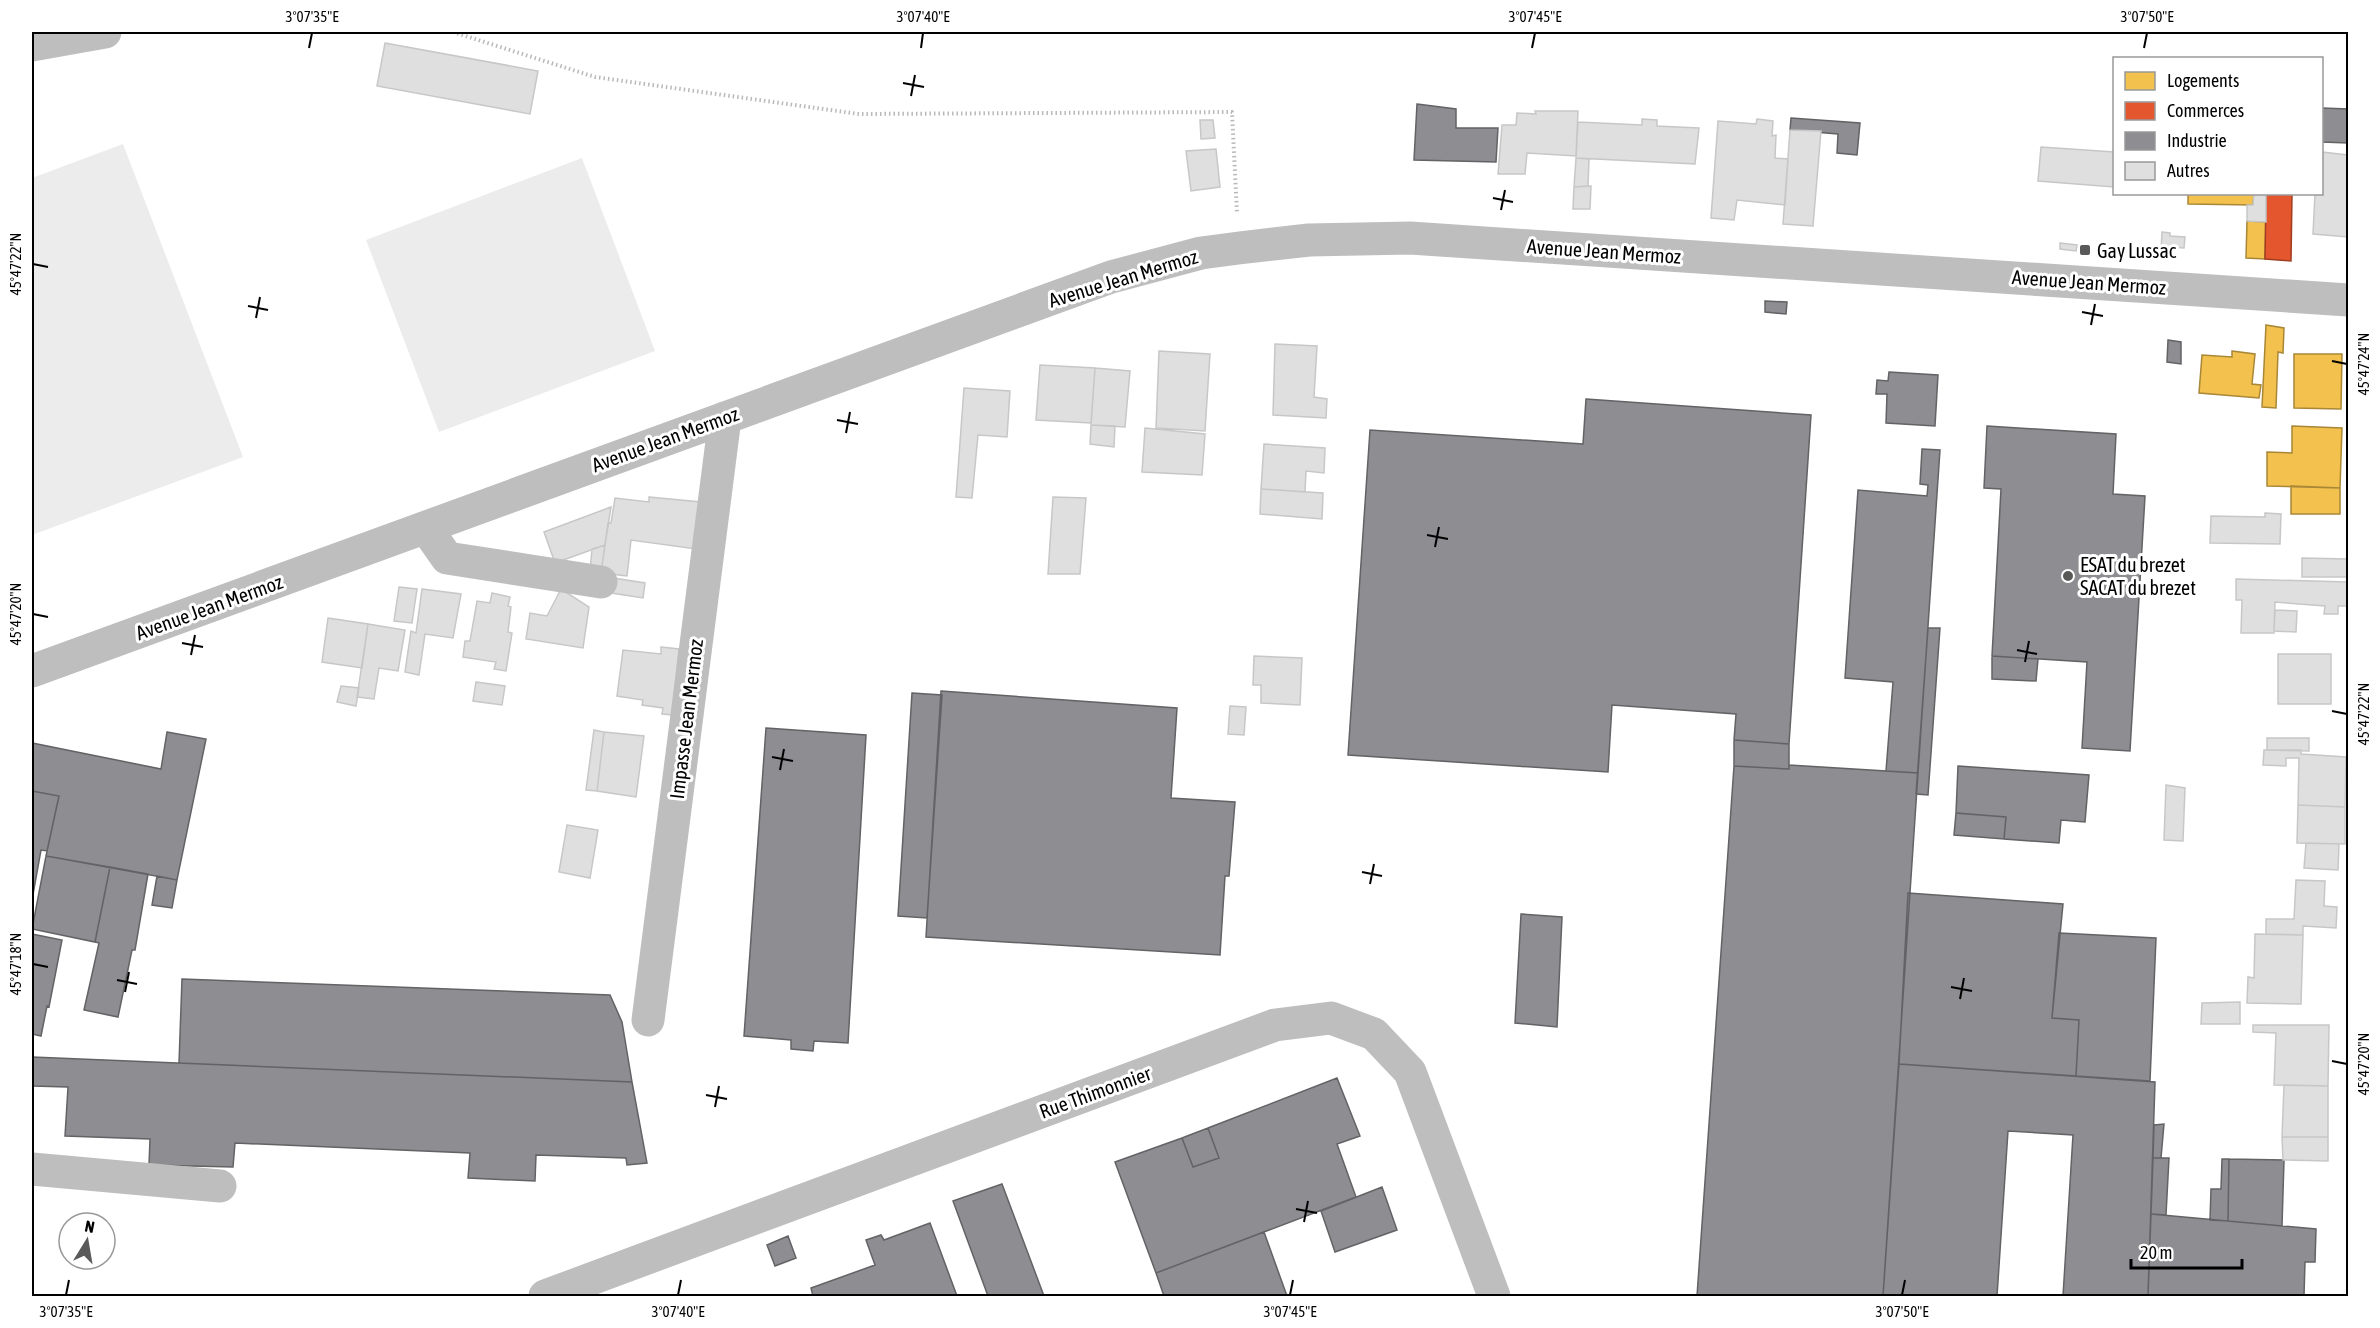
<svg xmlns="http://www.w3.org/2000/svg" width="2380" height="1328" font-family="'Asap Condensed',sans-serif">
<rect width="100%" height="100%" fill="#fff"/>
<path fill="#ececec" d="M123 144 243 457 32 535V178Z
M582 158 655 351 439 432 366 240Z"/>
<path fill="#f2c14e" stroke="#a98737" stroke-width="1.5" d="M2188 194H2254L2253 205 2188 204Z
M2247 221 2266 222 2265 259 2246 258Z
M2266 325 2284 328 2283 353 2278 352 2276 408 2262 407Z
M2232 351 2255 354 2252 384 2261 385 2259 398 2199 393 2202 355 2232 357Z
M2294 354H2342L2341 409 2294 408Z
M2292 426 2342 428 2340 488 2267 486V452L2292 453Z
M2291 486 2340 488V514H2291Z"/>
<path fill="#e4572e" stroke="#a03d20" stroke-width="1.5" d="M2266 194H2292L2291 261 2265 259Z"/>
<path fill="#8d8d92" stroke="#636366" stroke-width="1.5" d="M1417 104 1456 109V128H1498L1496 162 1414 160Z
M2322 108 2348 109V143L2322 142Z
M1791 118 1860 123 1857 155 1837 153 1838 134 1790 130Z
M1765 301 1787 302 1786 314 1765 312Z
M2168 340 2181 342V364L2167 362Z
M1889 372 1938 375 1935 426 1886 423 1887 394H1876L1877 380 1888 381Z
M1586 399 1811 415 1789 744 1734 740 1736 714 1612 705 1608 772 1348 755 1370 430 1583 444Z
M1987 426 2116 434 2113 494 2145 496 2130 751 2082 748 2087 662 1992 656 2001 489 1984 488Z
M1922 449 1940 450 1918 773 1886 771 1893 682 1845 678 1858 490 1927 496 1928 485 1920 484Z
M1928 628H1940L1928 795 1916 794Z
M1992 656 2038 659 2036 681 1992 679Z
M941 691 1177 708 1171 798 1235 802 1229 876H1225L1220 955 926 937Z
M912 693 942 695 927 918 898 916Z
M766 728 866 735 848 1043 814 1041 813 1051 791 1049V1040L744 1036Z
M167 732 206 739 177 880 46 856 59 796 32 791V743L161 769Z
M1734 740 1789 744V769L1734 766Z
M1789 765 1918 773 1883 1296H1697L1734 766 1789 769Z
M1958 766 2089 775 2085 822 2061 820 2059 843 2004 839 2006 817 1956 813Z
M32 791 59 796 47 851 41 850 32 900Z
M1956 813 2006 817 2004 839 1954 835Z
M46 856 110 867 95 942 32 929Z
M110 867 148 874 135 950H132L118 1017 84 1010 99 943 95 942Z
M157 876 177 880 172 908 152 905Z
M1908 893 2063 904 2052 1018 2079 1020 2076 1076 1899 1064Z
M1521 914 1562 917 1557 1027 1515 1023Z
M2059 933 2156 938 2150 1081 2076 1076 2079 1020 2052 1018Z
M32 934 62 940 49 1007 47 1006 41 1036 32 1034Z
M182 979 610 995 622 1022 632 1082 179 1063Z
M32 1057 632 1082 647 1163 627 1165 626 1158 536 1155 535 1181 468 1178 470 1153 235 1143 233 1167 149 1165 150 1139 65 1136 68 1087 32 1086Z
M1899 1064 2155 1082 2148 1296H2063L2073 1135 2008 1131 1997 1296H1883Z
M1337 1078 1360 1136 1337 1144 1356 1197 1156 1273 1115 1162 1182 1138 1193 1167 1219 1158 1208 1128Z
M2164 1124 2161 1158H2153L2154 1125Z
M1208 1128 1219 1158 1193 1167 1182 1138Z
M2153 1158H2169L2166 1215 2151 1214Z
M2222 1159H2229L2228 1221 2210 1220 2211 1189H2221Z
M2229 1159 2284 1160 2282 1226 2228 1221Z
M1002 1184 1044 1296H988L953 1201Z
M1382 1187 1397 1230 1335 1252 1321 1211Z
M2151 1214 2316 1229 2315 1262H2305L2304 1296H2148Z
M930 1223 957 1296H813L811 1288 875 1265 866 1240 881 1235 884 1240Z
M1264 1232 1287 1296H1164L1156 1273Z
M788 1236 796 1258 775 1266 767 1245Z"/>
<path fill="#dfdfdf" stroke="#c7c7c7" stroke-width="1.5" d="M385 43 538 71 530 114 377 86Z
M1535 111H1578L1576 156 1527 153 1525 174H1498L1502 125H1516L1517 113 1536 114Z
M1642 119 1657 120V126L1699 128 1695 164 1576 158 1578 122 1642 125Z
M1757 119 1773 121 1772 136 1776 135 1775 158 1788 159 1785 205 1737 200 1734 220 1711 218 1718 121 1756 124Z
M1200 120H1213L1215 138 1201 139Z
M1790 130 1821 131 1813 226 1783 224Z
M2041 147 2114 152V187L2038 181Z
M1216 149 1220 187 1191 191 1186 151Z
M2322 152 2348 155V237L2313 234 2315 194H2322Z
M1576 158 1589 159 1588 186 1574 187Z
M1591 186 1590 209H1573L1574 187Z
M2254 194H2266V222L2247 221V205H2253Z
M2162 232 2170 233V236L2185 237 2184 248 2169 247V250H2161Z
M2060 243 2077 245 2076 251 2060 249Z
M1275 344 1317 346 1314 397 1327 399 1326 418 1273 415Z
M1159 351 1210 354 1205 431 1156 428Z
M1040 365 1095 368 1091 423 1036 420Z
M1095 368 1130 371 1125 427 1091 425Z
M964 388 1010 391 1007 437 978 435 972 498 956 497Z
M1091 425 1115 426 1114 447 1090 444Z
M1145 428 1205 434 1202 475 1142 472Z
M1264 444 1325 448 1324 473 1306 471 1305 492 1261 489Z
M1261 489 1323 493 1322 519 1260 514Z
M649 497 701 502 696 549 631 540 627 576 601 573 608 523H611L615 498 649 502Z
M1053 497 1086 498 1080 574H1048Z
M611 507 605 545 555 563 544 532Z
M2265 513 2281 514 2280 544 2210 543 2211 516 2265 517Z
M605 545 601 573 590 571 592 549Z
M2302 558 2348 559V577H2302Z
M607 577 645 583 643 598 605 592Z
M2236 579 2348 582V606H2338V614H2324L2325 606 2275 602 2274 633H2241L2242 600H2236Z
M399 587 417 589 412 623 394 621Z
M422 589 461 594 453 638 425 634 419 675 405 672 411 631 416 633Z
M561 589 589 607 583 648 526 639 530 613 547 616Z
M492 593 510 597 508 606 511 607 508 632 512 633 506 671 494 669 496 662 463 657 465 641H470L477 601 490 603Z
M2275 610 2297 611 2296 632 2274 631Z
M328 618 368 624 362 668 322 662Z
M368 624 405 630 398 671 379 668 374 699 357 697Z
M661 647 679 649 672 715 662 714 663 708 642 705 643 700 617 696 623 650 661 654Z
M2278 654H2331V704H2278Z
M1254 656 1302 658 1300 705 1261 703V685H1253Z
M476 682 505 686 502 705 473 701Z
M341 686 359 688 356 706 337 702Z
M1230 706 1246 707 1244 735 1228 734Z
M594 730 604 732 597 791 586 790Z
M604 732 644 736 636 797 597 791Z
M2267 738H2309V751L2267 750Z
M2264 750H2301V754L2346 757 2345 807 2298 805 2299 758H2286V766L2263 765Z
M2166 785 2185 788 2183 841 2164 840Z
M2298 805 2345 807V844L2297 843Z
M567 825 598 830 590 878 559 872Z
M2306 843 2339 844 2338 870 2304 868Z
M2296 880 2325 881 2324 906 2337 907 2336 928 2303 926V935L2266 934V919H2294Z
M2255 934 2303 935 2301 1004 2247 1003 2248 977 2254 978Z
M2240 1002V1024H2201L2202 1003Z
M2253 1025H2329L2328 1086 2274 1085 2276 1033 2253 1032Z
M2284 1085 2328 1086V1137H2282Z
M2282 1137H2328V1161L2283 1160Z"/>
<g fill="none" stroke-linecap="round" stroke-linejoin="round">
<path stroke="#b9b9b9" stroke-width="4" stroke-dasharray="1.5 3" stroke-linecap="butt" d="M453 32 595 77 859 114 1232 112 1237 213"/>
<path stroke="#bebebe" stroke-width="33" d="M32 45 105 32
M426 528 447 558 601 582
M648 1020 725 418
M32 1169 220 1186
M545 1296 1275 1025 1331 1018 1374 1034 1410 1072 1494 1296"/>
<path stroke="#bebebe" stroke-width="33" d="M32 671 1111 277 1201 253 1239 248 1309 240 1410 238 2348 300"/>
</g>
<path fill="none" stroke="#000" stroke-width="2" d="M309 48 312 33M921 48 923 33M1532 48 1535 33M2144 48 2147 33M903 83 924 87M911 96 915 75M1493 198 1513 202M1501 210 1505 190M33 264 48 267M248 306 268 310M2082 312 2103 316M256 318 260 297M2091 325 2095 304M2332 361 2347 364M837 420 858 424M846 433 850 412M1427 535 1448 539M1435 547 1439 527M33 614 48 617M182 643 203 647M2017 650 2037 654M191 655 195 635M2025 662 2029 641M2332 711 2347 714M772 757 793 761M780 770 784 749M1362 872 1382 876M1370 884 1374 864M33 964 48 967M117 980 137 984M1951 987 1972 991M125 992 129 972M1960 999 1964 978M2332 1061 2347 1064M706 1095 727 1099M715 1107 719 1086M1296 1209 1317 1213M1304 1222 1308 1201M66 1295 69 1280M678 1295 681 1280M1290 1295 1293 1280M1902 1295 1905 1280"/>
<g fill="#595959" stroke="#fff" stroke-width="2">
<rect x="2079" y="244" width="12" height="12" rx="3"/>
<circle cx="2068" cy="576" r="6"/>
</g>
<g text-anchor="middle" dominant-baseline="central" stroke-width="6" stroke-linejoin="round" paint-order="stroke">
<g font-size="20" fill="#000" stroke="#fff" text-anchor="start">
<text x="2097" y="250">Gay Lussac</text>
<text x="2080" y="564">ESAT du brezet<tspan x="2080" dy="23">SACAT du brezet</tspan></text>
</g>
<g font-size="20" fill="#000" stroke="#fff">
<text transform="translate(1604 251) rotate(4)">Avenue Jean Mermoz</text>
<text transform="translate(1123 278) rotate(-17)">Avenue Jean Mermoz</text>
<text transform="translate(2089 282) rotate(4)">Avenue Jean Mermoz</text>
<text transform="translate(665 439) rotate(-20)">Avenue Jean Mermoz</text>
<text transform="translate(209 607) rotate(-20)">Avenue Jean Mermoz</text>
<text transform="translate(686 719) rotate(-83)">Impasse Jean Mermoz</text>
<text transform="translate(1095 1092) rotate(-20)">Rue Thimonnier</text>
</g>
</g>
<rect width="2380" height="1328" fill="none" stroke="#ffffff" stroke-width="66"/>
<rect x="2113" y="57" width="210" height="138" fill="#ffffff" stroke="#999999" stroke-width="1.5"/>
<rect x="2125" y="72" width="30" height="18" fill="#f2c14e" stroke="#999999" stroke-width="1.5"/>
<text x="2167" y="87" font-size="18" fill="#000000">Logements</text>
<rect x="2125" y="102" width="30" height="18" fill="#e4572e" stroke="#999999" stroke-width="1.5"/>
<text x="2167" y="117" font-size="18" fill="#000000">Commerces</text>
<rect x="2125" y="132" width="30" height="18" fill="#8d8d92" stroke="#999999" stroke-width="1.5"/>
<text x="2167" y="147" font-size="18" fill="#000000">Industrie</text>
<rect x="2125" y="162" width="30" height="18" fill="#dfdfdf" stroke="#999999" stroke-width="1.5"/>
<text x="2167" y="177" font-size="18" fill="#000000">Autres</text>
<g transform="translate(87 1241) rotate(11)"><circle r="28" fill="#ffffff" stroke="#999999" stroke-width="1.5"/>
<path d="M0-4.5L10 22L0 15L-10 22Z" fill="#595959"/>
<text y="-9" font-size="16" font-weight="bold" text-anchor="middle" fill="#000000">N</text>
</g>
<path d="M2131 1259v9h111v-9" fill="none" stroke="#000000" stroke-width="3"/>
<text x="2140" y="1259" font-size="18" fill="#000000" stroke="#ffffff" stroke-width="4.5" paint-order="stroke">20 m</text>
<rect x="33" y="33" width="2314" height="1262" fill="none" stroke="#000" stroke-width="2"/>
<g font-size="15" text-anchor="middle" fill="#000">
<text x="312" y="22">3°07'35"E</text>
<text x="923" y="22">3°07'40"E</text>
<text x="1535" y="22">3°07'45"E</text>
<text x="2147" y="22">3°07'50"E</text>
<text transform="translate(16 264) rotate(-90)" y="5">45°47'22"N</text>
<text transform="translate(2364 364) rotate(-90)" y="5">45°47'24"N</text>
<text transform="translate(16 614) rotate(-90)" y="5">45°47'20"N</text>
<text transform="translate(2364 714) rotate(-90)" y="5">45°47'22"N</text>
<text transform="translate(16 964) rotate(-90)" y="5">45°47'18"N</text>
<text transform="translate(2364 1064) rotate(-90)" y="5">45°47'20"N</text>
<text x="66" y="1317">3°07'35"E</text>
<text x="678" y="1317">3°07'40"E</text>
<text x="1290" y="1317">3°07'45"E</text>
<text x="1902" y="1317">3°07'50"E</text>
</g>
</svg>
